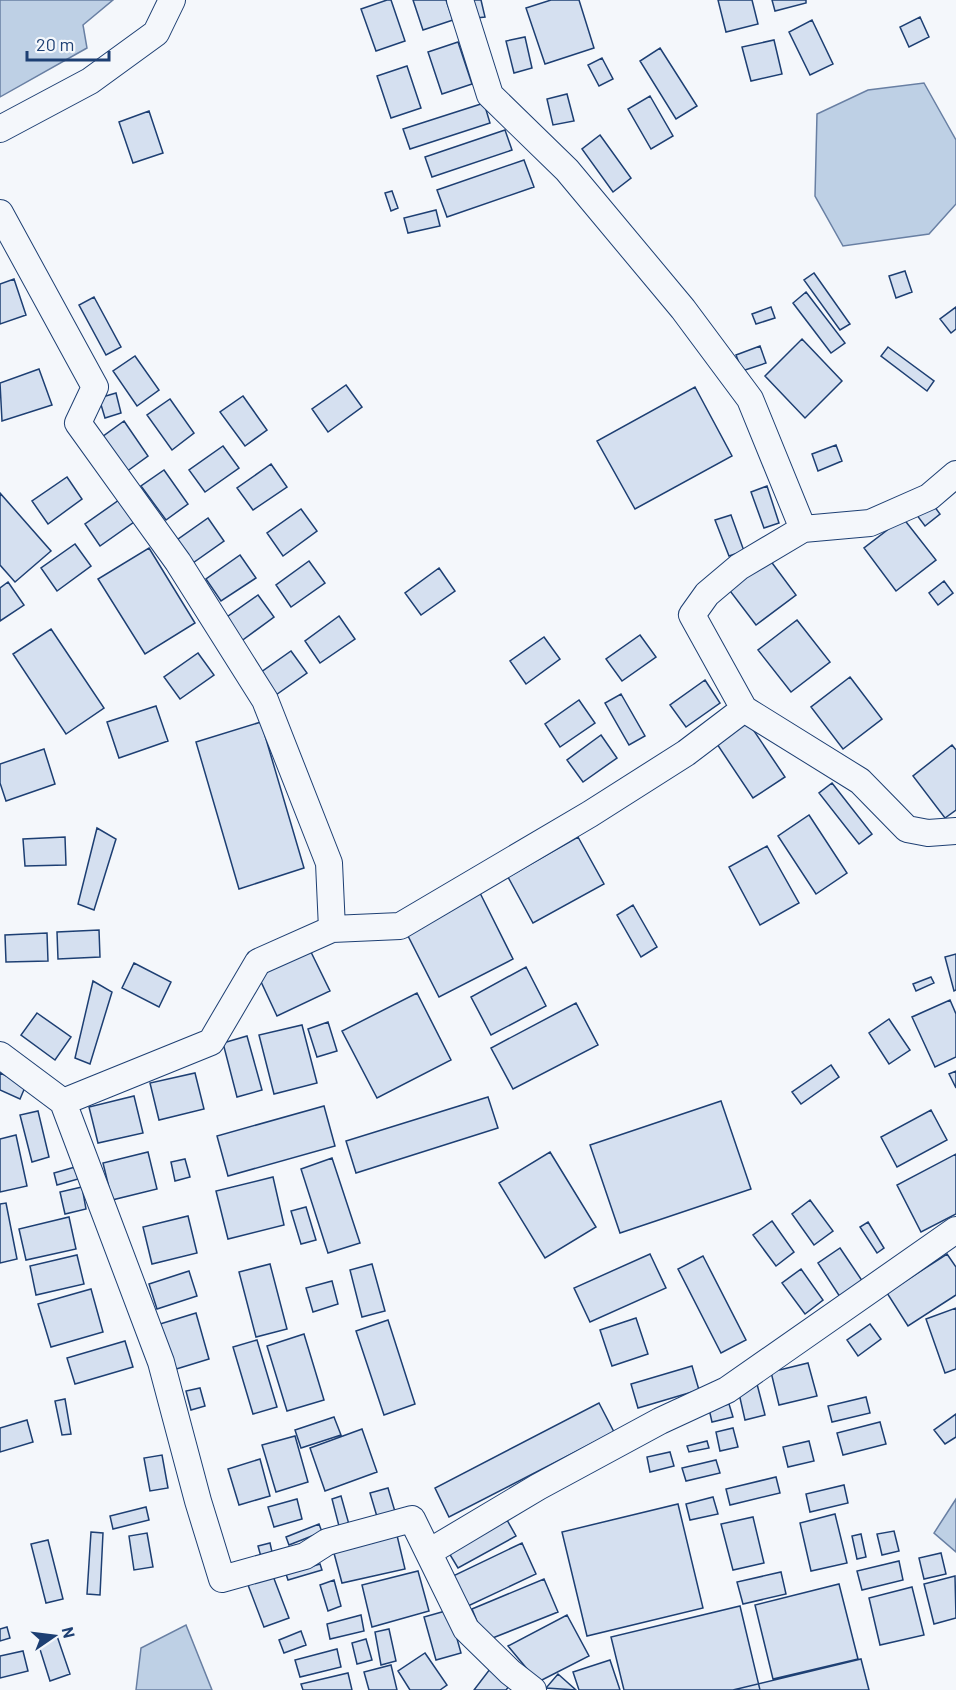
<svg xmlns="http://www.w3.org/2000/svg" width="956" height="1690" font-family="Barlow,sans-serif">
<rect width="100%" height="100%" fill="#f4f7fb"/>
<path fill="#bed0e5" stroke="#687fa3" stroke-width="1.5" d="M0 0H113L83 25 87 48 0 97Z
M924 83 956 140V204L929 234 843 246 815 196 817 114 868 90Z
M956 1499V1552L934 1533Z
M186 1625 212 1690H136L141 1648Z"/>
<path fill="#d5e0f0" stroke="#1d3f73" stroke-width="1.5" d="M387 0H391L405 41 376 51 361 9Z
M413 0H446L453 20 423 30Z
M472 0H481L485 17 476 18Z
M551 0H579L594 48 545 64 526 8Z
M718 0H752L758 24 726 32Z
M772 0H806V3L775 11Z
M920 17 929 37 909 47 900 27Z
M812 20 833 64 810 75 789 32Z
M525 37 532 68 514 73 506 41Z
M774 40 782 74 751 81 742 47Z
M458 42 472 84 442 94 428 52Z
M660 48 697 106 676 119 640 61Z
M602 58 613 79 599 86 588 65Z
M407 66 421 108 391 118 377 76Z
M567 94 574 121 553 125 547 99Z
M650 96 673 136 651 149 628 109Z
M484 103 490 123 410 149 403 129Z
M149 111 163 153 133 163 119 122Z
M505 130 512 150 432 177 425 157Z
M600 135 631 178 613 192 582 149Z
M524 160 534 187 447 217 437 190Z
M392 191 398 208 391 211 385 193Z
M436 210 440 226 408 233 404 218Z
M905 271 912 292 896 298 889 276Z
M814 273 850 324 840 330 804 280Z
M14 279 26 315 0 324V284Z
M806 292 845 343 831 353 793 303Z
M94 297 121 347 106 355 79 305Z
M771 307 775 318 756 324 752 314Z
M956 307V329L951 333 940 319Z
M802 339 842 381 805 418 765 376Z
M760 346 766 363 742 371 736 355Z
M888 347 934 381 927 391 881 356Z
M135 356 159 390 137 406 113 371Z
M39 369 52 405 2 421 0 383Z
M346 385 362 407 328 432 312 409Z
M695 387 732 456 635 509 597 441Z
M116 393 121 413 105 418 99 398Z
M243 396 267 430 245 446 220 412Z
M170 399 194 433 172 450 147 415Z
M124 421 148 456 126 472 102 437Z
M836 445 842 461 818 471 812 454Z
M223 446 239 468 205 492 189 470Z
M271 464 287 487 253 510 237 488Z
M164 470 188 504 166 520 141 486Z
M67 477 82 499 48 524 32 501Z
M767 486 779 523 764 528 751 492Z
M0 493 51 551 15 582 0 565Z
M119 500 134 522 100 546 85 524Z
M931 502 940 514 925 526 916 514Z
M301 509 317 531 283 556 267 533Z
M731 515 744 551 729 556 715 520Z
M208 518 224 541 190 565 174 542Z
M903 518 936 560 896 591 864 548Z
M75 544 91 566 57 591 41 568Z
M149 548 195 623 145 654 98 579Z
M764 552 796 595 756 625 724 583Z
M240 555 256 578 221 601 206 579Z
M309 561 325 583 291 607 276 585Z
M439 568 455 591 421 615 405 593Z
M944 581 953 593 938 605 929 593Z
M8 582 24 605 0 621V588Z
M258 595 274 617 240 642 224 619Z
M339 616 355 639 320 663 305 641Z
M797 620 830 662 791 692 758 650Z
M51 629 104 708 66 734 13 654Z
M640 635 656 657 622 681 606 659Z
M544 637 560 659 526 684 510 661Z
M291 651 307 673 273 697 257 675Z
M198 653 214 675 180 699 164 677Z
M850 677 882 719 843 749 811 707Z
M705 680 720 703 686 727 670 705Z
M621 694 645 736 629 745 605 703Z
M579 700 595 723 560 747 545 724Z
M156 706 168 741 119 758 107 722Z
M746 719 785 777 753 798 715 741Z
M261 722 304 868 239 889 196 742Z
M601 735 617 758 583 782 567 760Z
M952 745 956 750V810L945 818 913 776Z
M44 749 55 784 6 801 0 783V764Z
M832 783 872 834 859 844 819 793Z
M809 815 847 873 816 894 778 836Z
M97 828 116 839 94 910 78 904Z
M65 837 66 865 25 866 23 839Z
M578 837 604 884 533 923 508 877Z
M767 846 799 903 760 925 729 867Z
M479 891 513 959 439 997 405 930Z
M633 905 657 947 641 957 617 915Z
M99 930 100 957 58 959 57 932Z
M47 933 48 961 6 962 5 935Z
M308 946 330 991 277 1016 256 971Z
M956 954V990L954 991 945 957Z
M134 963 171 982 159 1007 122 988Z
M526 967 546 1006 491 1035 471 997Z
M931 977 934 983 916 991 913 984Z
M93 981 112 992 90 1064 75 1058Z
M417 993 451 1060 377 1098 342 1031Z
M950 1000 956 1014V1057L935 1067 912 1017Z
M576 1003 598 1045 513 1089 491 1048Z
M37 1013 71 1037 55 1060 21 1035Z
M889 1019 910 1050 889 1064 869 1033Z
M328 1022 337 1051 317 1057 308 1029Z
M302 1025 317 1083 274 1094 259 1035Z
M247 1036 262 1090 237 1097 223 1043Z
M831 1065 839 1077 801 1104 792 1092Z
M956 1071V1088L949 1074Z
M0 1073 26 1085 20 1099 0 1090Z
M195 1073 204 1109 159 1120 150 1083Z
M134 1096 143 1133 98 1143 89 1107Z
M488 1097 498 1128 356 1173 346 1141Z
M721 1101 751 1189 620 1233 590 1145Z
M324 1106 335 1146 228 1176 217 1136Z
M931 1110 947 1140 897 1167 881 1137Z
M38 1111 49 1157 32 1162 20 1115Z
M16 1135 27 1186 0 1192V1139Z
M148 1152 157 1189 112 1200 103 1163Z
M550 1152 596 1227 545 1258 499 1183Z
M956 1154V1214L921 1232 897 1185Z
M332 1158 360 1243 328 1253 301 1169Z
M185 1159 190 1177 175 1181 171 1162Z
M75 1167 78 1179 57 1185 54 1173Z
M273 1177 284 1225 228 1239 216 1191Z
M82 1187 86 1209 65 1214 60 1192Z
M810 1200 833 1231 814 1245 792 1214Z
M6 1203 17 1259 0 1263V1204Z
M306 1207 316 1240 301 1244 291 1211Z
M188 1216 197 1253 152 1264 143 1227Z
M69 1217 76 1249 26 1260 19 1229Z
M772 1221 794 1252 776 1266 753 1235Z
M868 1222 884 1248 877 1253 860 1227Z
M840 1248 865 1285 842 1300 818 1263Z
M650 1254 666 1288 590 1322 574 1288Z
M947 1254 956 1267V1295L908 1326 887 1293Z
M77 1255 84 1284 36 1295 30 1266Z
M703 1256 746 1340 721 1353 678 1269Z
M270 1264 287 1329 256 1337 239 1272Z
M372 1264 385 1311 362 1317 350 1270Z
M801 1269 823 1300 805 1314 782 1283Z
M189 1271 197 1296 157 1309 149 1284Z
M332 1281 338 1304 313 1312 306 1288Z
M91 1289 103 1332 51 1347 38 1304Z
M956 1308V1369L945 1373 926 1319Z
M196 1313 209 1359 173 1370 160 1324Z
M636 1318 648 1354 612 1366 600 1330Z
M388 1320 415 1404 384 1415 356 1331Z
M870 1324 881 1339 858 1356 847 1340Z
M304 1334 324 1400 287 1411 267 1346Z
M257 1340 277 1407 253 1414 233 1347Z
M125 1341 133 1367 75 1384 67 1358Z
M808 1363 817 1396 779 1405 771 1372Z
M692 1366 699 1390 638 1408 631 1384Z
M757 1384 765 1415 745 1420 738 1389Z
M200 1388 205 1406 191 1410 186 1391Z
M866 1397 870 1413 832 1422 828 1406Z
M65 1399 71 1434 62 1435 55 1401Z
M599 1403 614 1432 449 1517 435 1488Z
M729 1404 733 1417 712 1422 709 1409Z
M956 1414V1437L945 1444 934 1430Z
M334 1417 341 1435 301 1448 295 1430Z
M27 1420 33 1442 0 1452V1428Z
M880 1422 886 1444 843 1455 837 1433Z
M733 1428 738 1447 720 1451 716 1432Z
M362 1429 377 1472 325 1491 310 1448Z
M295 1436 308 1482 276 1492 262 1445Z
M707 1441 709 1448 689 1452 687 1446Z
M809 1441 814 1461 788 1467 783 1447Z
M670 1452 674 1466 650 1472 647 1457Z
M162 1455 168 1488 150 1491 144 1458Z
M260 1459 270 1496 239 1505 228 1469Z
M716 1460 720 1473 686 1481 682 1468Z
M776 1477 780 1493 730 1505 726 1489Z
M844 1485 848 1503 810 1512 806 1494Z
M388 1488 396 1515 378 1520 370 1493Z
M341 1496 350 1528 340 1530 332 1499Z
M713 1497 718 1514 690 1520 686 1504Z
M297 1499 302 1519 274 1527 268 1507Z
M678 1504 703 1608 587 1636 562 1532Z
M146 1507 149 1520 113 1529 110 1516Z
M835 1514 847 1563 811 1571 800 1523Z
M753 1517 764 1563 733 1570 721 1524Z
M507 1520 516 1536 458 1568 449 1553Z
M319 1524 322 1532 289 1545 286 1537Z
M395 1527 405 1569 342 1583 331 1542Z
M894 1531 899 1551 882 1555 877 1534Z
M91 1532 103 1533 100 1595 87 1594Z
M147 1533 153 1567 134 1570 129 1536Z
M861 1534 866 1557 857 1559 852 1536Z
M48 1540 63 1599 46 1603 31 1544Z
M270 1543 274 1561 263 1564 258 1546Z
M522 1543 536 1574 468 1606 453 1576Z
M941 1553 946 1574 924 1579 919 1558Z
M899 1561 903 1580 862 1590 857 1571Z
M320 1564 322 1570 288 1580 286 1574Z
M418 1571 429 1611 372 1627 362 1585Z
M781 1572 786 1594 743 1604 737 1582Z
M273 1576 289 1618 264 1627 248 1585Z
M955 1576 956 1618 934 1624 924 1584Z
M544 1579 558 1612 485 1641 472 1609Z
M334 1580 341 1606 328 1611 320 1585Z
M839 1584 858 1659 773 1679 755 1605Z
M912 1587 924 1635 880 1645 869 1598Z
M740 1606 760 1690H624L611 1637Z
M449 1610 461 1653 436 1660 424 1617Z
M361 1615 364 1631 330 1639 327 1624Z
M567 1615 589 1656 538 1682 508 1646Z
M7 1627 10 1638 0 1641V1629Z
M389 1629 396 1661 381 1665 375 1632Z
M301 1631 306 1645 284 1653 279 1640Z
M57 1636 70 1674 50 1681 38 1643Z
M366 1639 372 1660 357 1664 352 1643Z
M337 1649 341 1667 300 1677 295 1660Z
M23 1651 28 1671 0 1678V1656Z
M425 1653 447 1685 440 1690H410L398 1671Z
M861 1659 869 1690H733Z
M610 1660 620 1690H579L573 1672Z
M391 1665 397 1690H369L364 1672Z
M490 1669 510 1685 506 1690H474Z
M348 1673 352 1690H303L301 1684Z
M558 1674 576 1690 546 1688Z"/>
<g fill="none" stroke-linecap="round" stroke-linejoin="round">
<g stroke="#1d3f73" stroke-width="28">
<path id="street" d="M460 0 490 95 567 170 683 309 750 399 803 529
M0 129 90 81 156 33 172 0
M0 213 95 387 78 423 178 562 265 700 329 863 332 929
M744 709 860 781 907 829 928 833 956 831
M0 1055 63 1102 161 1362 198 1501 222 1579 305 1556 327 1542 412 1519 466 1629 510 1672 533 1690
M63 1102 211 1042 258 962 332 929 400 926 590 814 686 753 744 709 692 615 707 594 739 567 803 529 870 523 929 497 956 474
M429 1552 538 1487 660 1421 727 1390 956 1230"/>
</g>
<use href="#street" stroke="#f4f7fb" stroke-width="26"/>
</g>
<g transform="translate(54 1636) rotate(76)" stroke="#f4f7fb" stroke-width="4.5" paint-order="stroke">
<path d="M0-4.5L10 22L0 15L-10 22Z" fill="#1d3f73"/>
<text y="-9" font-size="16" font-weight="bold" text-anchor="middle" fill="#1d3f73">N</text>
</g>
<path d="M27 51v9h82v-9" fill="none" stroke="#1d3f73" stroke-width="3"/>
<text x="36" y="51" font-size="18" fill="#1d3f73" stroke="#f4f7fb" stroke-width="4.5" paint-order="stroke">20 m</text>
</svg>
